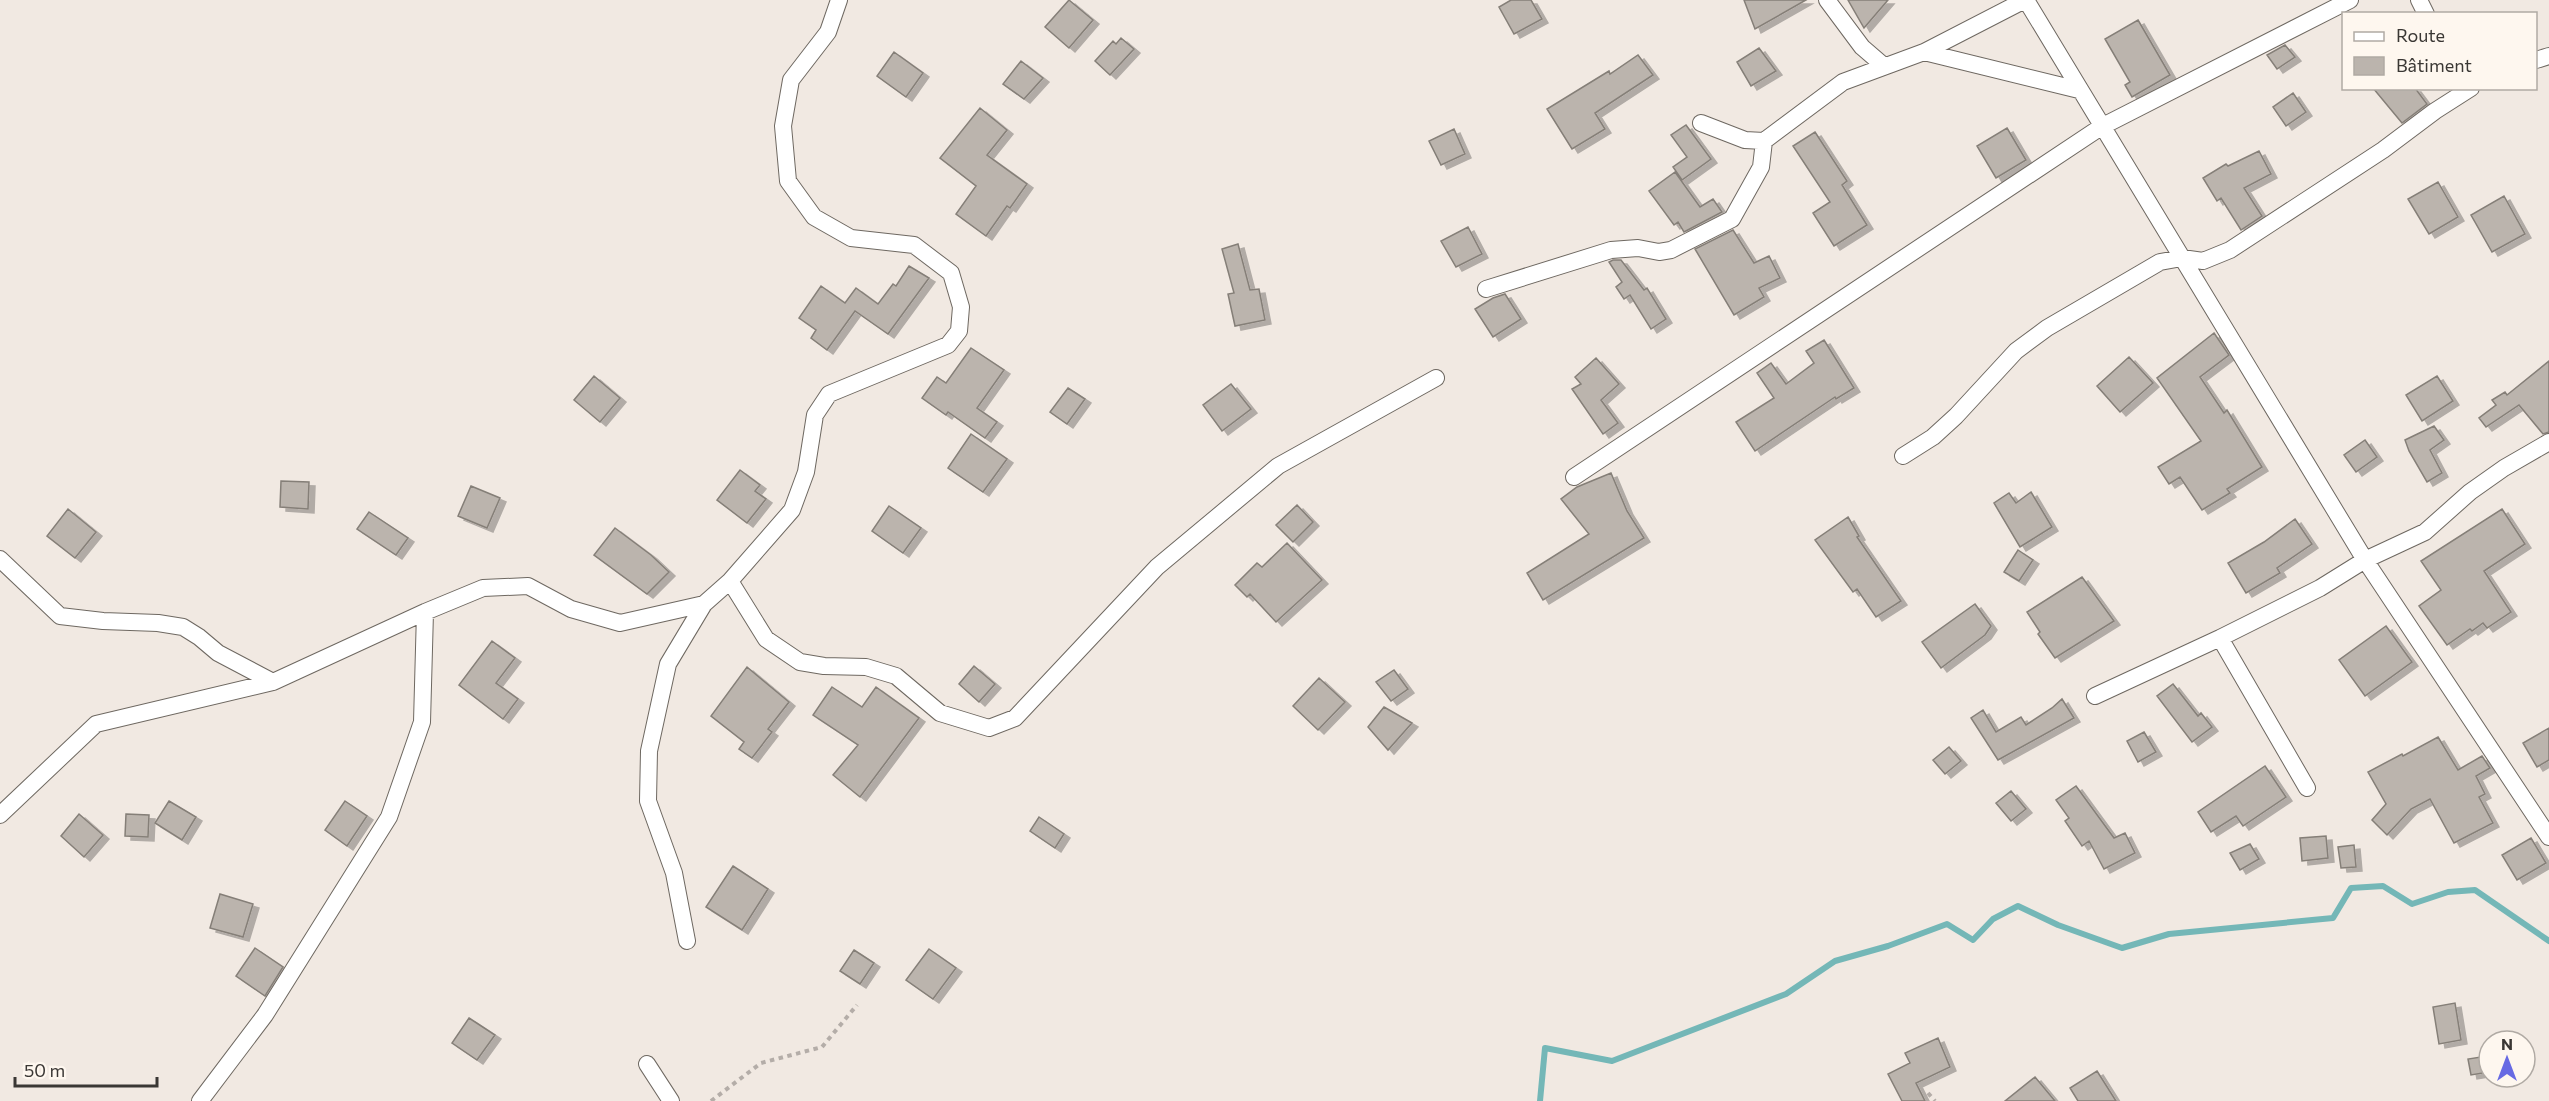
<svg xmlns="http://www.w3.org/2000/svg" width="2549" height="1101" font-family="Commissioner,sans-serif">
<defs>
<filter id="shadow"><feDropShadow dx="6" dy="4" stdDeviation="0" flood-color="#0004"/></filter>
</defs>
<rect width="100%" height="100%" fill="#f1e9e2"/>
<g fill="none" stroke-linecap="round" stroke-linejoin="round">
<path stroke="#74b7b7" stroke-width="6" d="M1540 1101 1545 1048 1612 1061 1786 994 1835 961 1888 946 1947 924 1973 940 1993 919 2018 906 2058 925 2122 948 2169 934 2333 918 2351 888 2383 886 2412 904 2448 892 2475 890 2549 941"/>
</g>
<path fill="#bbb4ad" stroke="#857f78" stroke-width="1.5" filter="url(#shadow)" d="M1069 0 1093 20 1069 48 1045 27Z
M1511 0H1531L1542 19 1514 34 1499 7Z
M1744 0H1806L1755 29Z
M1848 0H1888L1864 28Z
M2138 20 2170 75 2132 97 2125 85 2130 82 2105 39Z
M1121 38 1134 49 1110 75 1095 61 1113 41 1116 44Z
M2285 45 2295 57 2277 69 2267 55Z
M1759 48 1776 71 1751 86 1737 62Z
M894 52 923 73 906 97 877 76Z
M1638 55 1653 75 1595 113 1605 129 1572 149 1547 109 1609 71 1610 74Z
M1021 61 1043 78 1024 99 1003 84Z
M2373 88H2415L2427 104 2402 123Z
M2293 93 2306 112 2286 126 2273 107Z
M980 108 1007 130 987 155 1027 184 1010 208 1007 206 986 236 956 214 976 186 940 158Z
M1686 125 1711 159 1682 180 1673 167 1687 157 1671 135Z
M2007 128 2026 160 1996 178 1977 146Z
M1454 129 1465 154 1441 165 1429 141Z
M1815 132 1847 181 1842 185 1867 225 1834 246 1813 213 1830 202 1793 146Z
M2259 151 2271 174 2244 188 2262 216 2241 230 2221 198 2217 201 2203 178 2226 164 2228 166Z
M1675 172 1700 207 1713 199 1722 212 1684 232 1678 222 1674 225 1649 191Z
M2438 182 2458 217 2429 234 2408 199Z
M2504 196 2525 234 2492 252 2471 215Z
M1468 227 1482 254 1456 267 1441 241Z
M1733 230 1754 263 1769 256 1780 278 1759 288 1764 297 1734 315 1695 249Z
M1238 244 1250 290 1259 289 1265 320 1235 326 1228 294 1234 293 1222 249Z
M1613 260H1621L1644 290 1647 288 1666 319 1651 329 1630 295 1624 299 1616 287 1622 282 1609 262Z
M909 266 929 278 888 334 855 311 827 350 811 338 816 330 799 318 821 286 845 303 856 288 878 304 893 284 896 286Z
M1505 294 1521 319 1493 337 1475 309 1493 298Z
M2214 333 2229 355 2200 377 2224 413 2227 410 2262 467 2227 489 2230 493 2202 510 2180 477 2169 484 2158 467 2201 441 2157 378Z
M1824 340 1854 388 1836 399 1835 397 1755 451 1736 422 1774 398 1757 373 1771 363 1786 384 1814 363 1806 351Z
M971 348 1004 370 977 408 997 422 985 438 948 412 946 415 922 398 937 377 946 383Z
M2129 357 2153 383 2120 412 2097 386Z
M1596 358 1619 384 1601 400 1618 423 1603 434 1572 389 1581 384 1575 377Z
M2549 361V432L2543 434 2519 405 2486 427 2479 418 2496 405 2492 400 2505 392 2507 395Z
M594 376 620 398 600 422 574 400Z
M2437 376 2453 401 2422 421 2406 395Z
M1231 384 1251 409 1222 431 1203 405Z
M1068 388 1085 399 1067 424 1050 412Z
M2434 426 2444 440 2430 450 2442 473 2427 482 2409 451 2405 440Z
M971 434 1007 459 983 492 948 468Z
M2365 440 2377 457 2356 472 2344 455Z
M740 470 760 485 755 491 766 499 747 523 717 500Z
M1611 473 1627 511 1644 538 1543 600 1527 573 1589 534 1561 499 1577 487Z
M281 481 309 482 308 509 280 507Z
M471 486 500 498 487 528 458 516Z
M2031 492 2052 527 2020 547 1994 503 2009 493 2016 503Z
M1297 505 1313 522 1293 542 1276 525Z
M889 506 921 528 903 553 872 531Z
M68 509 96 532 75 558 47 536Z
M2502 509 2525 544 2484 571 2511 612 2487 628 2483 623 2472 631 2470 629 2447 645 2419 606 2441 590 2421 561Z
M369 512 408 538 396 555 357 529Z
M1848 517 1859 536 1857 537 1901 601 1876 617 1857 589 1853 592 1815 540Z
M2295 519 2312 544 2277 568 2280 573 2246 593 2228 563 2264 542Z
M615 528 651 555 669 572 647 594 594 555Z
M1287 543 1322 580 1276 622 1250 594 1247 597 1235 585 1257 563 1262 567Z
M2018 550 2033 560 2019 581 2004 572Z
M2082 577 2114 621 2055 658 2038 634 2040 632 2027 612Z
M1975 604 1991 626 1985 635 1941 668 1922 642Z
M2386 626 2412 662 2365 696 2339 660Z
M492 641 515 658 496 683 518 699 503 719 459 685Z
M974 666 995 684 979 702 959 684Z
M747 667 789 702 768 729 772 732 752 758 739 749 744 742 711 716Z
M1394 670 1408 689 1391 701 1376 682Z
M1319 678 1345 702 1318 730 1293 706Z
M2173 684 2198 716 2201 713 2212 727 2192 742 2157 696Z
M832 687 862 707 876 687 919 718 860 797 833 775 858 745 813 715Z
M2062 699 2074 718 1998 760 1971 718 1983 710 1996 732 2021 717 2026 725 2052 708Z
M1384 707 1412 723 1388 750 1368 727Z
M2549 728V760L2537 767 2523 743Z
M2144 732 2156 752 2138 762 2127 741Z
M2438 737 2458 770 2482 756 2490 768 2476 776 2485 794 2479 797 2493 823 2454 843 2430 799 2411 809 2387 835 2372 820 2386 804 2368 772 2402 754 2403 756Z
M1949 747 1961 761 1945 774 1933 760Z
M2265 766 2286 797 2243 826 2236 816 2211 832 2198 812Z
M2076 786 2114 838 2125 833 2135 853 2104 869 2089 841 2082 846 2065 821 2069 818 2056 800Z
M2011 791 2026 809 2011 821 1996 803Z
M169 801 196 817 182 840 155 823Z
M345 801 367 816 347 846 325 830Z
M79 814 103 835 84 857 61 836Z
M126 814 149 815 148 837 125 836Z
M1039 817 1064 834 1055 848 1030 831Z
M2326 836 2328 858 2302 861 2300 838Z
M2531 838 2546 863 2517 880 2502 855Z
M2250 844 2259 859 2240 870 2230 853Z
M2354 845 2356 867 2341 868 2338 847Z
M733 866 768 889 742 930 706 907Z
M220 894 253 904 243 937 210 928Z
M255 948 283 967 265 996 236 976Z
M929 949 956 968 933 999 906 980Z
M854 950 874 963 860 984 840 971Z
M2455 1003 2461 1040 2439 1044 2433 1007Z
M469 1018 495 1035 477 1060 452 1043Z
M1938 1038 1950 1067 1916 1083 1925 1101H1902L1888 1074 1910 1063 1905 1053Z
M2487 1056 2489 1072 2471 1075 2468 1059Z
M2097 1071 2116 1101H2078L2070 1088Z
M2035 1077 2055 1101H2005Z"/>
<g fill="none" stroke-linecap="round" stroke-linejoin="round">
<g stroke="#6e6861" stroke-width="18">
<path id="minor" d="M1827 0 1862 47 1884 66
M2026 0 2365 560 2549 837
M2419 0 2426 14
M1924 52 2079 90
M2536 60 2549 56
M1701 123 1745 140 1764 141 1843 82 1924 52 2025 0
M1486 289 1611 250 1638 248 1659 252 1671 250 1732 219 1761 167 1764 141
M1903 456 1933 437 1956 416 2016 351 2047 328 2160 262 2182 258 2203 261 2230 250 2383 150 2435 111 2471 88
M1574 477 2101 127 2350 0
M0 559 60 616 103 621 158 623 183 627 199 637 218 653 273 682
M730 581 766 639 800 662 824 666 866 667 896 676 940 713 989 728 1015 718 1157 567 1278 466 1436 378
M2220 638 2307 788
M2095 696 2220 638 2320 588 2365 560 2425 532 2470 492 2504 468 2549 442
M0 815 96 724 273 682 425 612 483 588 528 586 571 609 620 623 704 604
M687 941 674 873 648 801 649 751 668 664 704 604 730 581 792 510 806 472 815 415 829 394 948 345 959 331 961 307 951 273 914 245 851 238 814 217 788 181 783 126 791 80 828 32 839 0
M647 1064 671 1101
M200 1101 265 1015 389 817 422 722 425 612"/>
</g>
<path stroke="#b4ada8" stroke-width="4" stroke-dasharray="4.5 4.5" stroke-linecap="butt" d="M1928 1093 1935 1101
M711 1101 761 1063 822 1047 857 1005"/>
<use href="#minor" stroke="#fff" stroke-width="16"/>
</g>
<rect x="2342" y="12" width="195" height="78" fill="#fef7ef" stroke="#b0aaa4" stroke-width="1.5"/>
<rect x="2354" y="32" width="30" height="9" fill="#ffffff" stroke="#b0aaa4" stroke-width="1.5"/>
<text x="2396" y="42" font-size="18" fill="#3a3734">Route</text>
<rect x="2354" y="57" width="30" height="18" fill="#bbb4ad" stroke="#b0aaa4" stroke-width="1.5"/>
<text x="2396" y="72" font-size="18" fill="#3a3734">Bâtiment</text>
<g transform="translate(2507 1059)"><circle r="28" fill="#fef7ef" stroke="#b0aaa4" stroke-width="1.5"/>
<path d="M0-4.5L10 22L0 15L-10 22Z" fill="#676ae3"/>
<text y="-9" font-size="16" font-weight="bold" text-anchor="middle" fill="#3a3734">N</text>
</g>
<path d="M15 1077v9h142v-9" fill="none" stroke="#3a3734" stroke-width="3"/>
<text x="24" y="1077" font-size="18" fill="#3a3734" stroke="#fef7ef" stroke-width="4.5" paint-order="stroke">50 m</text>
</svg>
